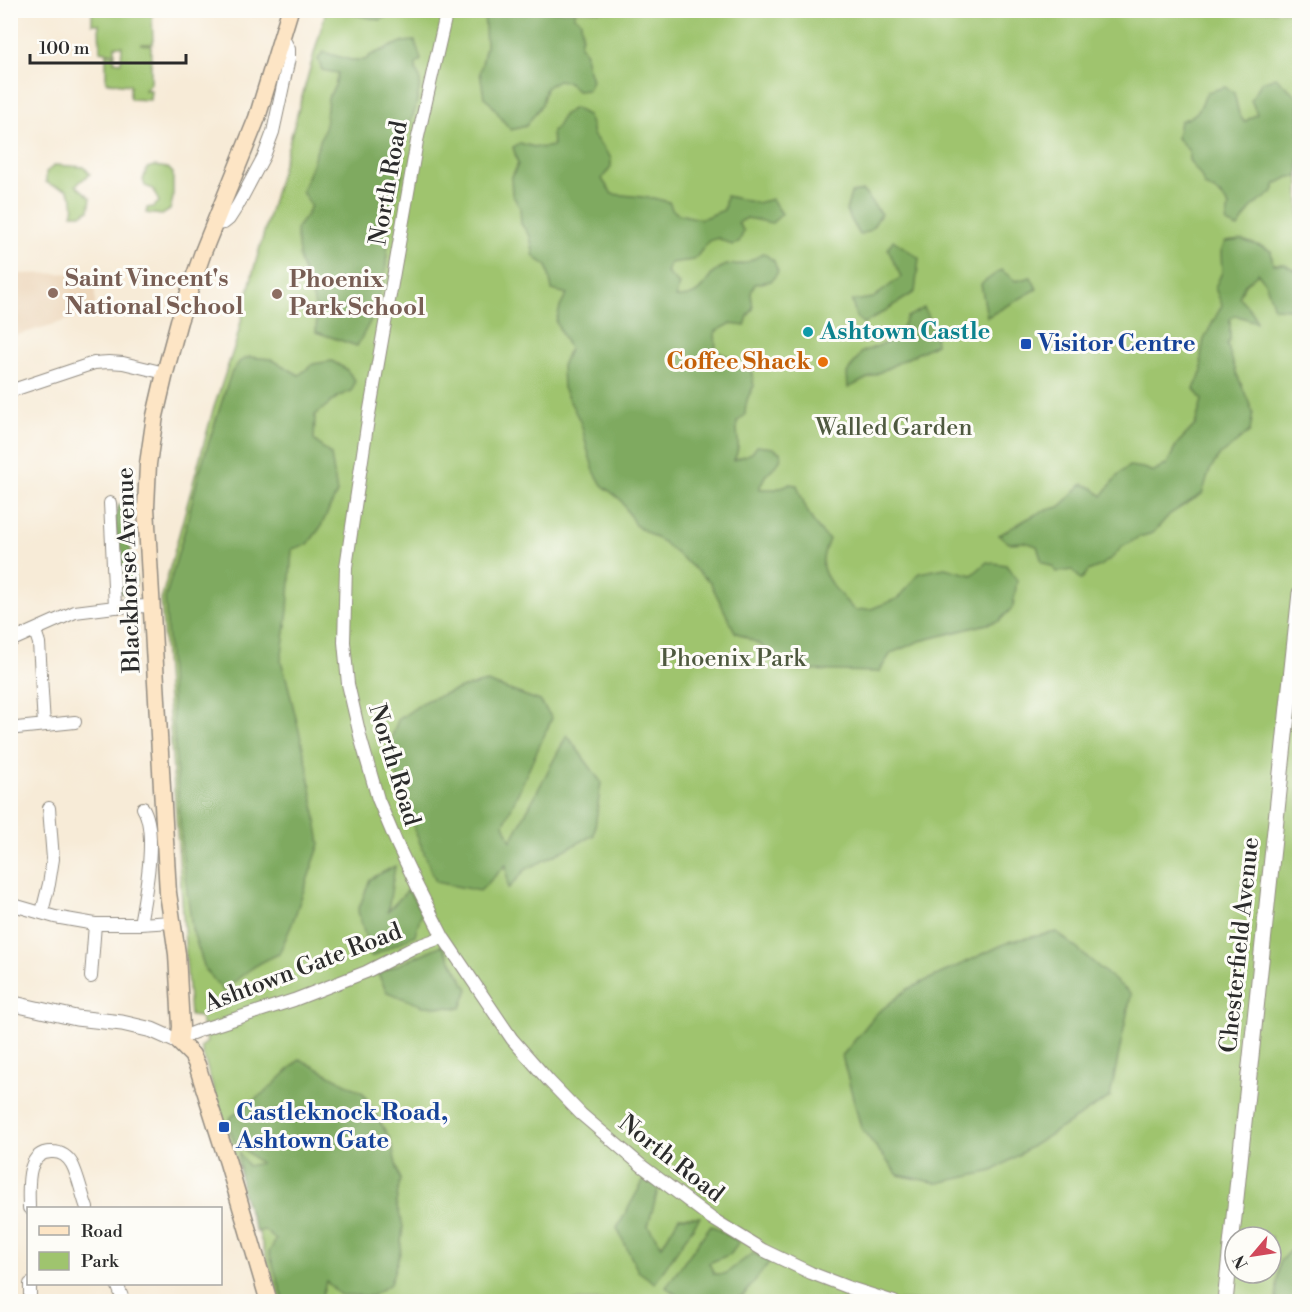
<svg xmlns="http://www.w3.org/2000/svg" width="1310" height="1312" font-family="'Libre Bodoni',serif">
<rect width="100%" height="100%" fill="#fdfcf7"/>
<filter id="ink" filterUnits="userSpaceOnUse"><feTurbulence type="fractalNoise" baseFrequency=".0167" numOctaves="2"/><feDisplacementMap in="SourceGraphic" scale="12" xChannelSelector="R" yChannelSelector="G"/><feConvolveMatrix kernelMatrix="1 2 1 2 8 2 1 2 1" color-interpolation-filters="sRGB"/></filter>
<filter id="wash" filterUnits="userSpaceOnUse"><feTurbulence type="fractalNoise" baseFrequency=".008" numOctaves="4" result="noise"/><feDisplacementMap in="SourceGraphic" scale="24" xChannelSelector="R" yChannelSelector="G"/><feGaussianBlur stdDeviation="1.35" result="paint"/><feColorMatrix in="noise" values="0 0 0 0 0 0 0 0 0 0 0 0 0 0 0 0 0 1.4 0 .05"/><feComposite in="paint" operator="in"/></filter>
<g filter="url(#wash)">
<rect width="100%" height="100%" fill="#f7ebd7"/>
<path fill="#edd7bb" d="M95 273V312L11 337V274Z"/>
<path fill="#9fc46e" stroke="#65784c" stroke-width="1.5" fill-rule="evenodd" d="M92 11H152L153 44H140L151 45V83L145 90H151L150 100 130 99V85L106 82V54L115 55 114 61 121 62 122 46H115V53L100 51 99 24H92Z
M326 11H1299V1301H280L204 1058 201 1047 207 1042 200 1017 190 1016 161 600 213 410 236 342 253 272ZM1235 1237H1271V1273H1235Z
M55 165 84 167 90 174 76 185 91 198 89 210 82 214H72C76 204 72 197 67 189L51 185 46 182V172Z
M154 166 168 168 173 173V198L170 210 162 215 146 213 147 208 153 207 159 202 153 189 145 186 143 180 147 168Z"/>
<path fill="#7faa61" stroke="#556a46" stroke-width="1.5" d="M342 11H409L406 13 396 11 380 20 351 14Z
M484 11H576L574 16 581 21 582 35 580 45 586 53C584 63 590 71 592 80L588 90 577 91 568 82 558 80 546 88 542 104 526 126 511 130C501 120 495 106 484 97L480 72 486 46Z
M415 41 421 60 416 64V71L420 78V85L415 110 405 136 403 155V172L390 219 385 276 374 314 357 346 316 332 317 315 312 294 300 262 296 229 306 216 311 205 302 192 325 127 328 98 335 86 338 73 322 70 318 59 323 52 351 60H365L371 55 402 42Z
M1275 77 1297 96 1299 100V177H1289L1276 184 1272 193 1252 207 1238 228 1226 223 1229 207 1220 194 1205 186 1200 175 1189 160V151L1177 138 1180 121C1199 115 1200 109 1207 92L1225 87 1234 93 1239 114 1244 122 1257 114 1251 100 1261 83Z
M574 108 587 115 591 124 593 135 611 158V167L602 179 612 194 653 198 669 202 672 209 678 214 701 219 724 210 726 196 757 203 772 199 782 214 772 223 747 218 738 223 744 231 739 242 732 245 718 238 709 241 694 260 670 263 667 273 679 284 676 297C709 298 703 272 727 265 731 264 737 265 741 264 750 262 756 258 763 253L774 261 778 272 771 281 755 284 751 293 753 309 748 316 745 326 730 324 715 332 716 352C726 355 734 358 738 368L751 369 754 386C748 396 745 403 745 415L737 422C736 439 742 444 734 460L752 453 757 446 773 448 781 453 780 461 765 476 759 489H776L789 484 797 485C804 504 812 527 829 539 826 547 821 558 823 567 826 582 844 598 854 610L871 609 899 598 919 573 945 568 972 575 987 562 1006 565 1017 580 1013 607 999 621 920 641 891 653 879 672 797 670 779 665 761 645 735 632 710 582 663 542 635 525 621 500 602 485 594 471 587 448 581 423 563 388 562 366 569 349 556 322 560 307 567 294 552 290 547 266 534 257 530 236 521 224 520 208 512 194 511 179 518 164 513 147 520 143C533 147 540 149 553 146L552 131 557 127 563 115Z
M863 191 881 214 871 230 860 235 846 211 851 193Z
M893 240 919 258 915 292 864 324 856 317 852 301 873 298 901 277 888 249Z
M1242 240 1263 247 1271 251 1273 264H1285L1299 273V305L1293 309 1274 308 1266 284 1258 273 1244 286 1239 297 1253 313 1256 322 1235 315 1230 319V340L1227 344 1236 372 1253 412 1250 431 1226 451 1220 455 1210 470 1202 494 1170 514 1153 533 1139 537 1122 547 1112 558 1100 566 1088 571 1081 580 1073 570 1056 572 1053 567 1042 562 1037 546 1025 542 1009 543 999 535C1013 528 1026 518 1041 512 1046 510 1053 509 1059 507 1067 502 1075 490 1083 484L1093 488 1102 496 1119 474 1129 466 1144 468 1154 472 1167 464 1177 444 1195 425 1202 400 1194 389 1202 371 1201 355 1204 339 1222 305 1215 288 1222 272 1221 252 1225 242Z
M1001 270 1016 281 1031 277 1037 289 987 317 981 284Z
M924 308 934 327 936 344 848 388 847 373 862 352 896 339 907 317Z
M249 357 271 359 299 375 313 364 332 361 346 369 355 380 352 391 339 396 315 415 314 440 331 455 337 493 320 528 308 544 292 549 288 610 281 661 287 681 307 764 320 844 292 924 279 954C255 964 242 974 224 992L205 969 192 929 182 851 165 599 186 526 199 473 231 373 240 361Z
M119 504 127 505 135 513 128 530 131 551V564L136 581 131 596 118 592 115 517Z
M487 682 540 701 552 718 504 824 511 841 567 735 601 782 594 835 525 870 508 889 506 865 480 891 436 882 407 811 389 744 398 720 425 701 461 688Z
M395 866 388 911 408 890 422 912 415 935 371 957 358 911 370 879Z
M1057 932 1131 994 1110 1097 993 1171 938 1183 898 1175 861 1128 842 1056 876 1014 908 989 1011 941Z
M442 945 468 989 461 1008 423 1006 387 992 378 974Z
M300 1059 363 1093 390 1139 400 1180 396 1203 403 1226 400 1253 390 1284 372 1296 340 1295 326 1281 321 1301H284L269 1252 276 1240 264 1230 256 1232 241 1189 239 1153 248 1166 260 1163 234 1141 228 1124 231 1117 270 1088Z
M644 1180 659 1186 648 1226 662 1246 679 1217H700L655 1283 638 1271 617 1228Z
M711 1225 739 1242 731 1254 709 1263 714 1274H725L753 1253 770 1261 744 1295 733 1301H685L666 1287Z
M1297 1243H1300L1299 1301H1276L1279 1262Z"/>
</g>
<g filter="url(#ink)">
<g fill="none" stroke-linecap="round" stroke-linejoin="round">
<g stroke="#918b81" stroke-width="14">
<path id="minor" d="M447 10 417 141 367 426 346 567 344 642 348 684 361 740 378 799 397 844 417 886 443 937 512 1039 549 1081 581 1114 642 1166 711 1218 763 1250 811 1273 850 1288 894 1302
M214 224 224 223 229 219 238 205 264 156 273 132 289 58V49L282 36
M10 391 94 363 109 362 123 363 165 373
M110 503 115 607
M35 631 39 643 44 725
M10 641 75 612 115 607 153 606
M17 728 75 722
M10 904 55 917 95 924H140L172 922
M42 912 49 884 53 859 49 808
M140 924C145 896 158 832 143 808
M91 977 95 924
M179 1042 190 1034 203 1029 294 1000 366 972 415 947 443 937
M29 1208C29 1190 24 1150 53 1152 61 1152 68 1157 72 1164 78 1175 82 1195 87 1208
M30 1284V1302
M117 1284 124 1302"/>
</g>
<g stroke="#918b81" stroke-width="17">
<path id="tertiary" d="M10 1003 76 1018 122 1023 152 1030 179 1042
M1225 1302 1300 593"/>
</g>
<g stroke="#918b81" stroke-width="19">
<path id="secondary" d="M269 1302 228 1163 197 1065 192 1055 179 1042 181 1027 177 954 168 893 146 507 148 464 155 416 165 373 179 321 203 252 257 118 290 10"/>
</g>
<use href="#minor" stroke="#fff" stroke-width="12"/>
<use href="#tertiary" stroke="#fff" stroke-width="15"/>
<use href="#secondary" stroke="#fde5c5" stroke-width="16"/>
</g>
</g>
<g fill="#8d6e63" stroke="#fdfcf7" stroke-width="2">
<circle cx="53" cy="293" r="6"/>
<circle cx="277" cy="294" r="6"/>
</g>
<circle fill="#0f9aa8" stroke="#fdfcf7" stroke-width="2" cx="808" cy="332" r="6"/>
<g fill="#1a4fb4" stroke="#fdfcf7" stroke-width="2">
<rect x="1020" y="338" width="12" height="12" rx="3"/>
<rect x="218" y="1121" width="12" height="12" rx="3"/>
</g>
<circle fill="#e8710a" stroke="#fdfcf7" stroke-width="2" cx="823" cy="362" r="6"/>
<g text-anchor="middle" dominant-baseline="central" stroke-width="6" stroke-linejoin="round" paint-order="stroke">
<g font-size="24" fill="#2b2b2b" stroke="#fdfcf7">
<text transform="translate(389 183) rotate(-80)">North Road</text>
<text transform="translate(129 570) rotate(-92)">Blackhorse Avenue</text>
<text transform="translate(394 765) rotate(73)">North Road</text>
<text transform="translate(1240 945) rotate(-84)">Chesterfield Avenue</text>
<text transform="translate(303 968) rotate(-21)">Ashtown Gate Road</text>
<text transform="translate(671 1159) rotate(38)">North Road</text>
</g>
<g font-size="24" font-weight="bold" fill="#785e54" stroke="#fdfcf7" text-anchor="start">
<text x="65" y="279">Saint Vincent's<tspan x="65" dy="28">National School</tspan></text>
<text x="289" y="280">Phoenix<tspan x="289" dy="28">Park School</tspan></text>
</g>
<g font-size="24" font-weight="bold" fill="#0d838f" stroke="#fdfcf7" text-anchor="start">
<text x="820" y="332">Ashtown Castle</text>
</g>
<g font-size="24" font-weight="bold" fill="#164399" stroke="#fdfcf7" text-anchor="start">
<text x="1038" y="344">Visitor Centre</text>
<text x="236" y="1113">Castleknock Road,<tspan x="236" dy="28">Ashtown Gate</tspan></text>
</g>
<g font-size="24" font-weight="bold" fill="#c56008" stroke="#fdfcf7" text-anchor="end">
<text x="811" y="362">Coffee Shack</text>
</g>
<g font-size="24" fill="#4e593f" stroke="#fdfcf7">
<text x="894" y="428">Walled Garden</text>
<text x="733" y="659">Phoenix Park</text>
</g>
</g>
<rect width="1310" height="1312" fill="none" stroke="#fdfcf7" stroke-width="36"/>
<rect x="27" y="1207" width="195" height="78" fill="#fdfcf7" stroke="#a9a8a5" stroke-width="1.5"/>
<rect x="39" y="1226" width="30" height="9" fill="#fde5c5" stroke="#a9a8a5" stroke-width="1.5"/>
<text x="81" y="1237" font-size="18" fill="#2b2b2b">Road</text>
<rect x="39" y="1252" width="30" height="18" fill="#9fc46e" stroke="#a9a8a5" stroke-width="1.5"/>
<text x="81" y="1267" font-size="18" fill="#2b2b2b">Park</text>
<g transform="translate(1253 1255) rotate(241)"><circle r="28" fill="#fdfcf7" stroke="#a9a8a5" stroke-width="1.5"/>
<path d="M0-4.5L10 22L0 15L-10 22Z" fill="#d1495b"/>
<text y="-9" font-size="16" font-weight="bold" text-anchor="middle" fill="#2b2b2b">N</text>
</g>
<path d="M30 54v9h156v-9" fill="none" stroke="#2b2b2b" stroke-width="3"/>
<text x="39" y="54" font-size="18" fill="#2b2b2b" stroke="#fdfcf7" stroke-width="4.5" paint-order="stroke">100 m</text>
</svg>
